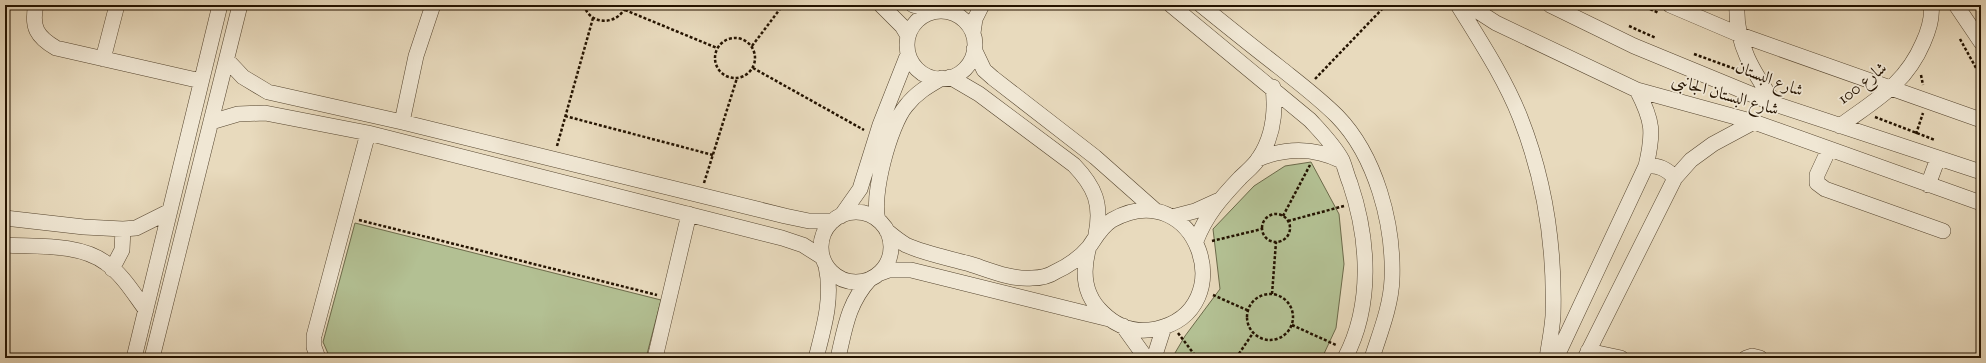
<svg xmlns="http://www.w3.org/2000/svg" width="1986" height="363" font-family="'Sorts Mill Goudy',Amiri,serif">
<rect width="100%" height="100%" fill="#e8dabd"/>
<filter id="stains"><feTurbulence type="fractalNoise" baseFrequency=".005" numOctaves="4"/><feColorMatrix values="0 0 0 0 .2 0 0 0 0 .09 0 0 0 0 .02 0 0 0 .5 -.17"/></filter>
<radialGradient id="worn" r=".72"><stop offset=".6" stop-color="#630" stop-opacity="0"/><stop offset="1" stop-color="#630" stop-opacity=".3"/></radialGradient>
<path fill="#b3c093" stroke="#6c6a4a" d="M1311 162 1339 214 1344 264 1336 328 1322 358H1172L1185 336 1220 289 1213 229 1254 186 1285 166Z
M355 223 661 300 646 358H330L323 342Z"/>
<g fill="none" stroke-linecap="round" stroke-linejoin="round">
<g stroke="#55452f" stroke-width="16">
<path id="minor" d="M36 5C31 27 37 37 56 48L201 81
M881 5 902 26 908 36
M913 5 935 11
M1171 5 1310 120C1321 132 1334 145 1342 160 1345 167 1347 176 1350 183 1369 239 1373 305 1345 358
M1201 5C1227 26 1253 47 1279 67 1299 83 1319 98 1337 116 1376 156 1394 224 1392 279 1391 306 1380 333 1372 358
M1458 5C1480 41 1504 77 1520 117 1545 180 1555 248 1553 316 1552 330 1549 344 1547 358
M1468 5 1496 23 1637 90 1754 122 1981 203
M1550 5 1634 46 1775 104 1981 172
M1670 5 1738 34 1981 120
M1737 5C1735 44 1754 73 1775 104
M1956 5 1981 42
M907 45a34 34 0 1 1 68 0a34 34 0 1 1-68 0Z
M973 33 975 19 982 5
M974 49 984 70 993 78 1095 157 1156 211
M103 59 117 5
M227 60 243 77 268 92 402 122 785 216 809 221H833
M950 77 979 94 1074 165C1095 187 1102 204 1096 234
M211 122 238 114 265 113 368 133 782 238 803 245 822 257
M402 122 416 56 433 5
M1840 126C1875 100 1905 85 1923 43 1928 32 1933 18 1931 5
M1829 149 1817 175V183L1825 189 1943 231
M1258 159C1287 147 1314 147 1342 161
M1646 166C1659 165 1667 169 1675 178
M1928 185 1938 158
M821 247a35 35 0 1 1 70 0a35 35 0 1 1-70 0Z
M841 216 860 189 880 125 908 54
M1172 217 1195 211 1217 201
M5 218 84 227 123 229 136 228 170 211
M878 220C871 196 890 125 906 106 916 93 928 86 942 78
M887 231C893 236 899 241 906 245 926 254 949 258 970 264 989 270 1012 280 1032 278 1039 278 1049 276 1055 272 1068 266 1080 258 1089 247 1096 237 1101 227 1112 220 1197 173 1243 310 1156 329 1136 333 1117 327 1103 313 1083 295 1082 271 1089 247
M1196 241C1206 215 1221 198 1240 178 1246 172 1254 166 1259 158 1273 137 1276 112 1273 87
M5 245C37 247 79 243 106 263 123 275 134 294 146 310
M112 269 122 250 123 229
M878 274 889 270H911L1109 319
M1123 326 1146 358
M1588 351 1621 358
M134 358 220 5
M152 358 240 5
M318 358 314 347V336L368 133
M655 358 689 214
M816 358C824 327 833 298 826 266
M838 358C845 328 848 303 870 279
M1154 358 1164 327
M1556 358 1646 166C1654 132 1653 121 1637 90
M1585 358 1675 178 1691 160 1713 144 1754 122
M1746 358 1752 356 1760 358"/>
</g>
<path stroke="#241300" stroke-width="2.5" stroke-dasharray="3 2" stroke-linecap="butt" d="M584 5C590 27 620 25 626 5
M1641 5 1659 13
M625 10 717 48
M1629 26 1656 38
M715 58a20 20 0 1 1 40 0a20 20 0 1 1-40 0Z
M1960 39 1981 77
M752 46 783 5
M1694 54 1738 70
M753 68 864 130
M1921 75 1923 85
M1315 79 1386 5
M565 116 713 155
M1875 117 1935 140
M1916 134 1923 113
M557 146 593 18
M704 183 737 78
M1262 228a14 14 0 1 1 28 0a14 14 0 1 1-28 0Z
M1283 216 1310 165
M359 220 657 295
M1288 221 1344 206
M1212 241 1262 229
M1247 317a23 23 0 1 1 46 0a23 23 0 1 1-46 0Z
M1272 294 1276 242
M1213 295 1247 310
M1292 325 1336 345
M1178 333 1197 358
M1236 358 1253 333"/>
<use href="#minor" stroke="#f0e7d4" stroke-width="15"/>
</g>
<g text-anchor="middle" dominant-baseline="central" stroke-width="3.5" stroke-linejoin="round" paint-order="stroke">
<g font-size="17" fill="#241300" stroke="#f0e7d4">
<text transform="translate(1769 80) rotate(21)">شارع البستان</text>
<text transform="translate(1863 84) rotate(-38)">شارع 100</text>
<text transform="translate(1725 96) rotate(16)">شارع البستان الجانبى</text>
</g>
</g>
<rect width="1986" height="363" fill="none" stroke="#e8dabd" stroke-width="20"/>
<rect x="6" y="6" width="1974" height="351" fill="none" stroke="#241300" stroke-width="2"/>
<rect x="10" y="10" width="1966" height="343" fill="none" stroke="#241300"/>
<rect width="100%" height="100%" filter="url(#stains)"/>
<rect width="100%" height="100%" fill="url(#worn)"/>
</svg>
